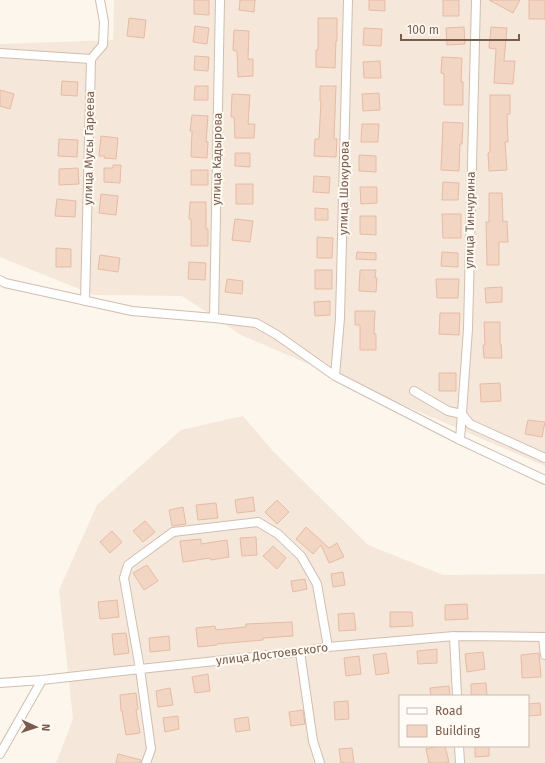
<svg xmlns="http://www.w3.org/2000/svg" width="545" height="763" font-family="'Fira Sans',sans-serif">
<rect width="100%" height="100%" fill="#fdf6ec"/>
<path fill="#f5e8da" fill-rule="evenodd" d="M114 0H545V466L241 335 182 296 94 295 0 257V44L113 40Z
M243 416 273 451 368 545 443 575 545 574V763H56L73 719 59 590 97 505 181 430ZM400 696H528V746H400Z"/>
<path fill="#f3d5c3" stroke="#e6bba3" d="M194 0H209V15L194 14Z
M240 0H255L254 12 239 10Z
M369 0H385V11L369 10Z
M443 0H459V16H443Z
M489 0H520L513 13Z
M529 0H545V19H529Z
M129 18 146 20 144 38 127 36Z
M318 18H337V41H336L335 68 316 67V50H318Z
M195 26 209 28 207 44 193 42Z
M464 27 465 44 447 45 446 28Z
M491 27 507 28 504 61H515L513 84 494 83 496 49 489 48Z
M364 28 382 29 381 46 363 45Z
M234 30 249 31 248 59H253V76L238 77 237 51 233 50Z
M195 56 209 57 208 71 194 70Z
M442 57 462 58 461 82H463V105H444V74L441 73Z
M380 61 381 78H364L363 62Z
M62 81 78 82 77 96 61 95Z
M195 86H208V100H194Z
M320 86H336L334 139H337L336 157 314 156 315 139H319L321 101H320Z
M0 90 14 94 10 109 0 106Z
M379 93 380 110 363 111 362 94Z
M232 94 250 95 248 124H255L254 138H235L234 117H231Z
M490 95H510V114H507L508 142H505L507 170 489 171 488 153 490 152Z
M192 115 208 116 206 142H208L207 158 191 157 192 131H190Z
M443 122 463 123 462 144H460L459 171 441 170Z
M362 124H379L378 142H361Z
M101 136 118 138 116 159 104 158 105 156H99Z
M59 139 78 140 77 157 58 156Z
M235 153H250V167L235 166Z
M359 155 376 156V172L359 171Z
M113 165H121L120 183 104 182V168H113Z
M78 168 79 184 59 185V169Z
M191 170H208V185H191Z
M314 176 330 177 329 193 313 192Z
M443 182 459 183 458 200H442Z
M236 184H253V204H236Z
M360 187H377V203L361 204Z
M489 193H502L503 222 507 221 508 242H499V265H487L486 222H489Z
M101 194 118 196 116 215 99 213Z
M57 199 76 201 75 217 55 216Z
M190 202H206V229H208V246H191V219H189Z
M315 208 328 209V220H315Z
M442 214H461V238H443Z
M360 216H376V235L360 234Z
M235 219 253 221 250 242 232 240Z
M317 237 333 238 332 258H317Z
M56 248 71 249V267H56Z
M357 252 376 253V260L356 259Z
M442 252 458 253V267L441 266Z
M100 255 120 258 118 272 98 269Z
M189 262 206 263 205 280 188 279Z
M315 270H332V289H315Z
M360 270H376L375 278H377L376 292 359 291Z
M227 279 243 281 242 294 225 292Z
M436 279H459L458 298H437Z
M502 287V302L486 303 485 288Z
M330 301V315L315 316 314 302Z
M355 311H375L374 334H376V350H360V325H355Z
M440 313H460L459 335 439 334Z
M484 322H500V344H501L502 358H484L483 345H485Z
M439 373H456V391H439Z
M500 383 501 401 481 402 480 384Z
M528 420 545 422 542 437 525 434Z
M253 497 255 511 237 513 235 500Z
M277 500 289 512 277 524 265 512Z
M216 503 218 518 198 520 196 505Z
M183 507 186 524 172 526 169 510Z
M145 521 155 532 143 542 133 531Z
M306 527 329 548 337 543 344 557 329 563 321 545 313 554 296 539Z
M112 531 122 542 110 553 100 542Z
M256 537 257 555 242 556 240 538Z
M201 539V544L227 540 229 557 211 560 210 558 183 562 180 541Z
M273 546 286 558 277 569 263 556Z
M147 565 158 581 144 590 133 573Z
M343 572 345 585 333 587 331 574Z
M305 579 307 589 293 592 291 581Z
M117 600 119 617 100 619 98 602Z
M467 604 468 619 445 620V605Z
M390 612H412L413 626 390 627Z
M354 613 356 630 339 631 338 614Z
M292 622 293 636 263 638V640L217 644V645L198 647 196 628 215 626 216 630 246 627V624Z
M126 633 129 653 114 655 112 634Z
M169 636 170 650 150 652 149 638Z
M437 649V663L418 664 417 651Z
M483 652 485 669 467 672 465 654Z
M386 653 389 673 376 675 373 655Z
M539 653 541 677 522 678 521 655Z
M359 656 361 674 346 676 344 658Z
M208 674 210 691 195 693 192 677Z
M486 683 487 696H471V684Z
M449 686 450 696H431L430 688Z
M170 688 173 705 158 707 156 691Z
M136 693 138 709 136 710 140 733 126 735 122 711H121L120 695Z
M348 701 349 719 335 720 334 702Z
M540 703 541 715 528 716V704Z
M303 710 305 724 291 726 289 712Z
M178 716 179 729 165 732 163 718Z
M248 717 250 730 236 732 234 719Z
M438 746H445L449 762 444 763H429L426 749Z
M475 746H489V756L475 757Z
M352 748 354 763H341L339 749Z
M118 754 141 760V763H116Z"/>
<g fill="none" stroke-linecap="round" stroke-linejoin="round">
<g stroke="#d1beb0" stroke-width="10">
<path id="minor" d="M0 53 91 59
M0 280 5 283 132 311 214 318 256 323 277 335 335 376 460 440 545 480
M85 301 91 59 103 45 104 22 100 0
M214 318 220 0
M335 376 340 318 348 0
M414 391 448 411 462 414 470 424 545 458
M460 440 468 329 476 0
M454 636 457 696
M543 637 545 655
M300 652 313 741 320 763
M0 683 42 680 140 669 300 652 328 647 454 636 545 637
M459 746 460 763
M0 754 42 680
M146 763 151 749 140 669 124 578 128 565 173 532 258 522 278 534 301 556 317 584 328 647"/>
</g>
<use href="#minor" stroke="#fff" stroke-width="8"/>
</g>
<g text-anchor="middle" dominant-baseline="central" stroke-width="4" stroke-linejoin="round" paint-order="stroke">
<g font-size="12" fill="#7a5c4d" stroke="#fffaf3">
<text transform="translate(89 148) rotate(-89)">улица Мусы Гареева</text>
<text transform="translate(217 159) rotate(-89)">улица Кадырова</text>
<text transform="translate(344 188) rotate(-89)">улица Шокурова</text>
<text transform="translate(470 220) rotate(-89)">улица Тинчурина</text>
<text transform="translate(272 654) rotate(-7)">улица Достоевского</text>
</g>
</g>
<rect x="399" y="695" width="130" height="52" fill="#fffaf3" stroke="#cabbb1"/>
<rect x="407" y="708" width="20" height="6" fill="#ffffff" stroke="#cabbb1"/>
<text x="435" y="715" font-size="12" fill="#7a5c4d">Road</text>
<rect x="407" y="725" width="20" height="12" fill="#f3d5c3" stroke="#cabbb1"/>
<text x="435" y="735" font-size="12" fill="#7a5c4d">Building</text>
<g transform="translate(36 727) rotate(93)" stroke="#fffaf3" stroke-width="3" paint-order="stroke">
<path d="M0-3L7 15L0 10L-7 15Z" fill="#7a5c4d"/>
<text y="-6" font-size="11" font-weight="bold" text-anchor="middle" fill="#7a5c4d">N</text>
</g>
<path d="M401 34v6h118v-6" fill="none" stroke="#7a5c4d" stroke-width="2"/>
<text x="407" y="34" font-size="12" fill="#7a5c4d" stroke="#fffaf3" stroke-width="3" paint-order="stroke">100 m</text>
</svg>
